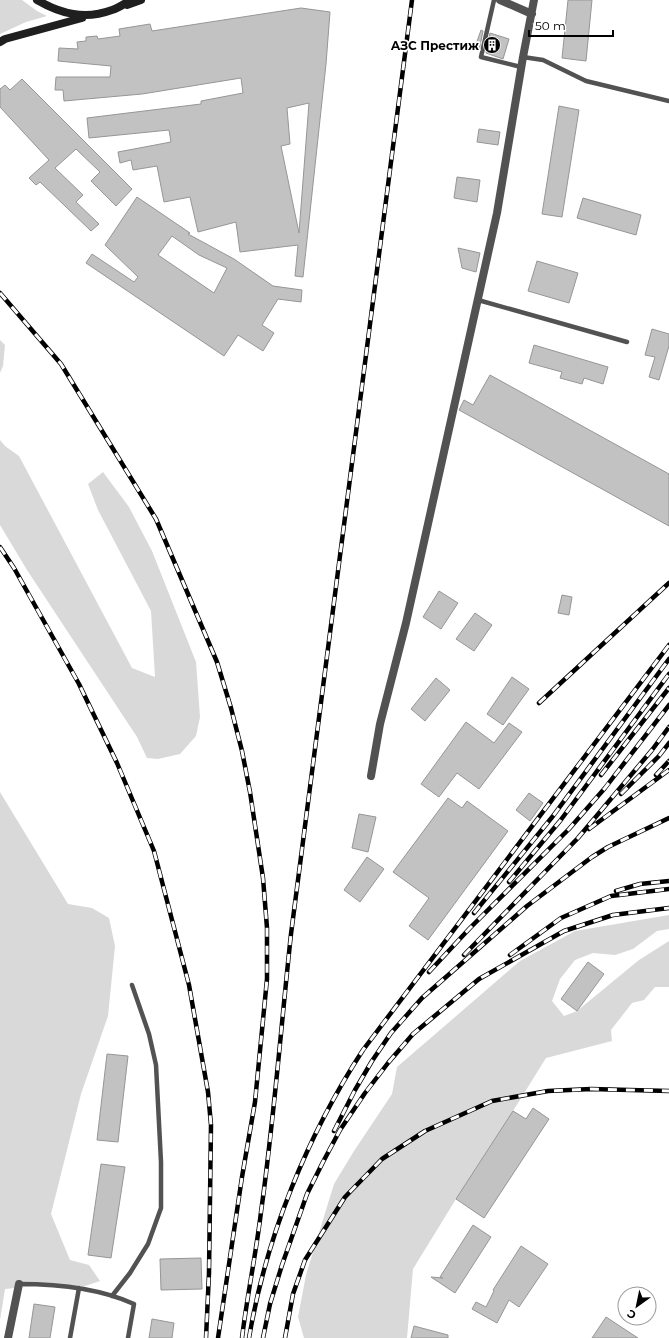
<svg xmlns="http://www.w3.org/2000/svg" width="669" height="1338" font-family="Montserrat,sans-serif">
<rect width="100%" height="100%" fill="#fff"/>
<path fill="#d9d9d9" d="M0 0H22L37 11 47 16 26 22 0 34Z
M0 340 5 345 3 366 0 373Z
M0 440 5 446 19 456 132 668 155 677 151 611 98 510 88 484 103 472 129 507 152 551 196 662 200 717 196 736 180 754 158 759 147 758 137 737 27 570 0 525Z
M0 792 68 904 92 908 109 918 115 946 108 1016 81 1094 51 1214 70 1260 89 1265 100 1281 79 1288 46 1285 5 1289 0 1320Z
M669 915V929L657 931 633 949 615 955 593 953 575 960 560 979 552 1001 564 1016 577 1011 639 960 669 941V987H655L644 1000 632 1003 611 1030 612 1041 546 1058 513 1111 456 1199 413 1269 407 1338H304L298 1317 306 1275 334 1184 354 1151 392 1094 397 1067 520 961 575 931Z"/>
<path fill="#c2c2c2" stroke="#969696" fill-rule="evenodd" d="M568 0H592L586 61 562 58Z
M301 8 330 12 326 64 303 277 295 276 298 245 240 252 236 222 198 232 190 197 164 202 157 166 133 170 131 160 120 163 118 152 171 142 169 130 89 138 87 118 201 104V101L243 93 241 78 142 94 64 101 63 90H55L56 77H110L111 66 58 61 59 48 78 49 77 42 86 41V37L97 36 98 39 120 36 119 29 150 24 152 31ZM309 103 299 233 281 146 290 144 287 108Z
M481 30 483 31 479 51 474 50Z
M490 33 509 39 503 59 486 53Z
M22 79 132 189 116 206 91 181 100 172 76 149 55 168 83 195 76 202 99 224 91 231 40 182 36 185 29 178 49 160 0 107V89L5 85 10 90Z
M559 106 579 110 562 217 542 214Z
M479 129 500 132 498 145 477 142Z
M457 177 480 180 477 202 454 198Z
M137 197 190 233 188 234 234 259 273 286 302 290 301 302 278 299 262 325 274 333 263 351 238 335 224 356 86 263 92 254 134 282 138 277 105 245ZM172 236 199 255 227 268 214 293 158 255Z
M583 198 641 215 636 235 577 218Z
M458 248 480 253 476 272 462 268Z
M537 261 578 273 569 303 528 291Z
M652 329 669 334V346L659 380 649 377 655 357 645 355Z
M534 345 608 367 603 384 584 378 582 384 560 378 562 372 529 363Z
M490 375 669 474V526L459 410 464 400 473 405Z
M439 591 458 603 441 629 423 617Z
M562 595 572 597 569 615 558 613Z
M475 613 492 625 474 651 456 639Z
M512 677 529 689 503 725 487 714Z
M436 678 450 690 425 721 411 709Z
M466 722 494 743 509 723 522 732 479 789 457 773 439 797 421 784Z
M529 793 543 803 530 821 516 810Z
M448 798 462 808 467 801 508 831 428 940 409 926 429 898 393 872Z
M359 814 376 817 368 852 352 848Z
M367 857 384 869 360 902 344 890Z
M588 962 604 974 577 1011 561 999Z
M107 1054 128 1056 118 1142 97 1140Z
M533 1108 549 1119 484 1218 456 1199 513 1111 526 1119Z
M101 1164 125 1167 111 1258 88 1255Z
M473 1225 491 1237 455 1293 431 1277 443 1278 440 1277Z
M521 1246 548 1264 519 1307 509 1300 497 1323 472 1309 476 1302 486 1307 494 1291 493 1290Z
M201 1258 202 1289 161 1290 160 1259Z
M34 1304 55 1307 50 1338H29Z
M606 1317 638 1338H592Z
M152 1319 174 1323 172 1338H149Z
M414 1326 448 1335V1338H411Z"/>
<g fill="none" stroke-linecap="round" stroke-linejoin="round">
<path stroke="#525252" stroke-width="4.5" d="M494 0 481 57 521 67
M523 57 543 60 586 81 669 101
M478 300 627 342
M19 1284C57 1284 99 1288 134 1304L128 1338
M112 1296 130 1273 148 1244 161 1208V1162L156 1065 149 1034 132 985
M70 1338 79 1288"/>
<path stroke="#525252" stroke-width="8" d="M500 0 532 14
M371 776 380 724 406 623 497 213 523 57 534 0
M8 1338 19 1284"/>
<path stroke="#1f1f1f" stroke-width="8" d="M37 0C61 14 85 20 112 10 119 8 125 3 131 0
M127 5 141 0
M0 42 5 39 82 18"/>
<g stroke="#000" stroke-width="4.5">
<path id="rail" d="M0 293 61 364 156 519 217 662 231 708 242 751 250 792 263 878 267 928V979L255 1102 242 1177 218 1338
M0 547 14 568 79 684 117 763 154 851 189 985 208 1092 211 1125 209 1273 206 1338
M539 703 669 583
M601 775 669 688
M656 775 669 761
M621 794 659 756 669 743
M589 829 669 770
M509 882 560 821 669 674
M616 891 640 884 669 881
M474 913 553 816 669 659
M464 955 578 838 652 750 669 727
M510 955 561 918 611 896 669 889
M429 972 470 928 569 829 605 788 669 705
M334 1131 355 1090 372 1061 391 1033 422 998 527 906 592 857 608 847 669 818
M242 1338C247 1296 256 1254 261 1212 274 1119 281 1027 291 934L412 0
M249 1338C266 1237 307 1136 363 1050L669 645
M263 1338 270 1304 282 1265 307 1194 323 1162 340 1130 365 1093 388 1063 413 1034 479 979 564 931 613 915 669 908
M285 1338 293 1294 305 1260 345 1197 382 1159 425 1131 492 1101 548 1091 591 1089 669 1091"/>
</g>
<use href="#rail" stroke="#fff" stroke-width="3" stroke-dasharray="9" stroke-linecap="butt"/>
</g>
<defs>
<g id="building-disc" transform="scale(0.9)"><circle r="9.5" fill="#000" stroke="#fff"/><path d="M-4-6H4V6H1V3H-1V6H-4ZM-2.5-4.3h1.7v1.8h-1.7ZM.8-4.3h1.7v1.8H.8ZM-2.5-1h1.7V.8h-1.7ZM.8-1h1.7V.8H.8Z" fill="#fff"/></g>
</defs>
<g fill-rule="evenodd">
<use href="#building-disc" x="492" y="45"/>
</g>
<g text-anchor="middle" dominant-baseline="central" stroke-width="3.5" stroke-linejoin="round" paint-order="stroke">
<g font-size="12" font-weight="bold" fill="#000" stroke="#fff" text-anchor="end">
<text x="479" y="45">АЗС Престиж</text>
</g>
</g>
<g transform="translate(637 1306) rotate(213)"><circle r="19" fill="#ffffff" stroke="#999999"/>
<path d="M0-3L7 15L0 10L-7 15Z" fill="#000000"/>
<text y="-6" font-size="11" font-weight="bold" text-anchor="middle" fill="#000000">С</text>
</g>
<path d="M529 30v6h84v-6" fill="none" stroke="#000000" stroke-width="2"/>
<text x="535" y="30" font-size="12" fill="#000000" stroke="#ffffff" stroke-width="3" paint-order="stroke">50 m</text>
</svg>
